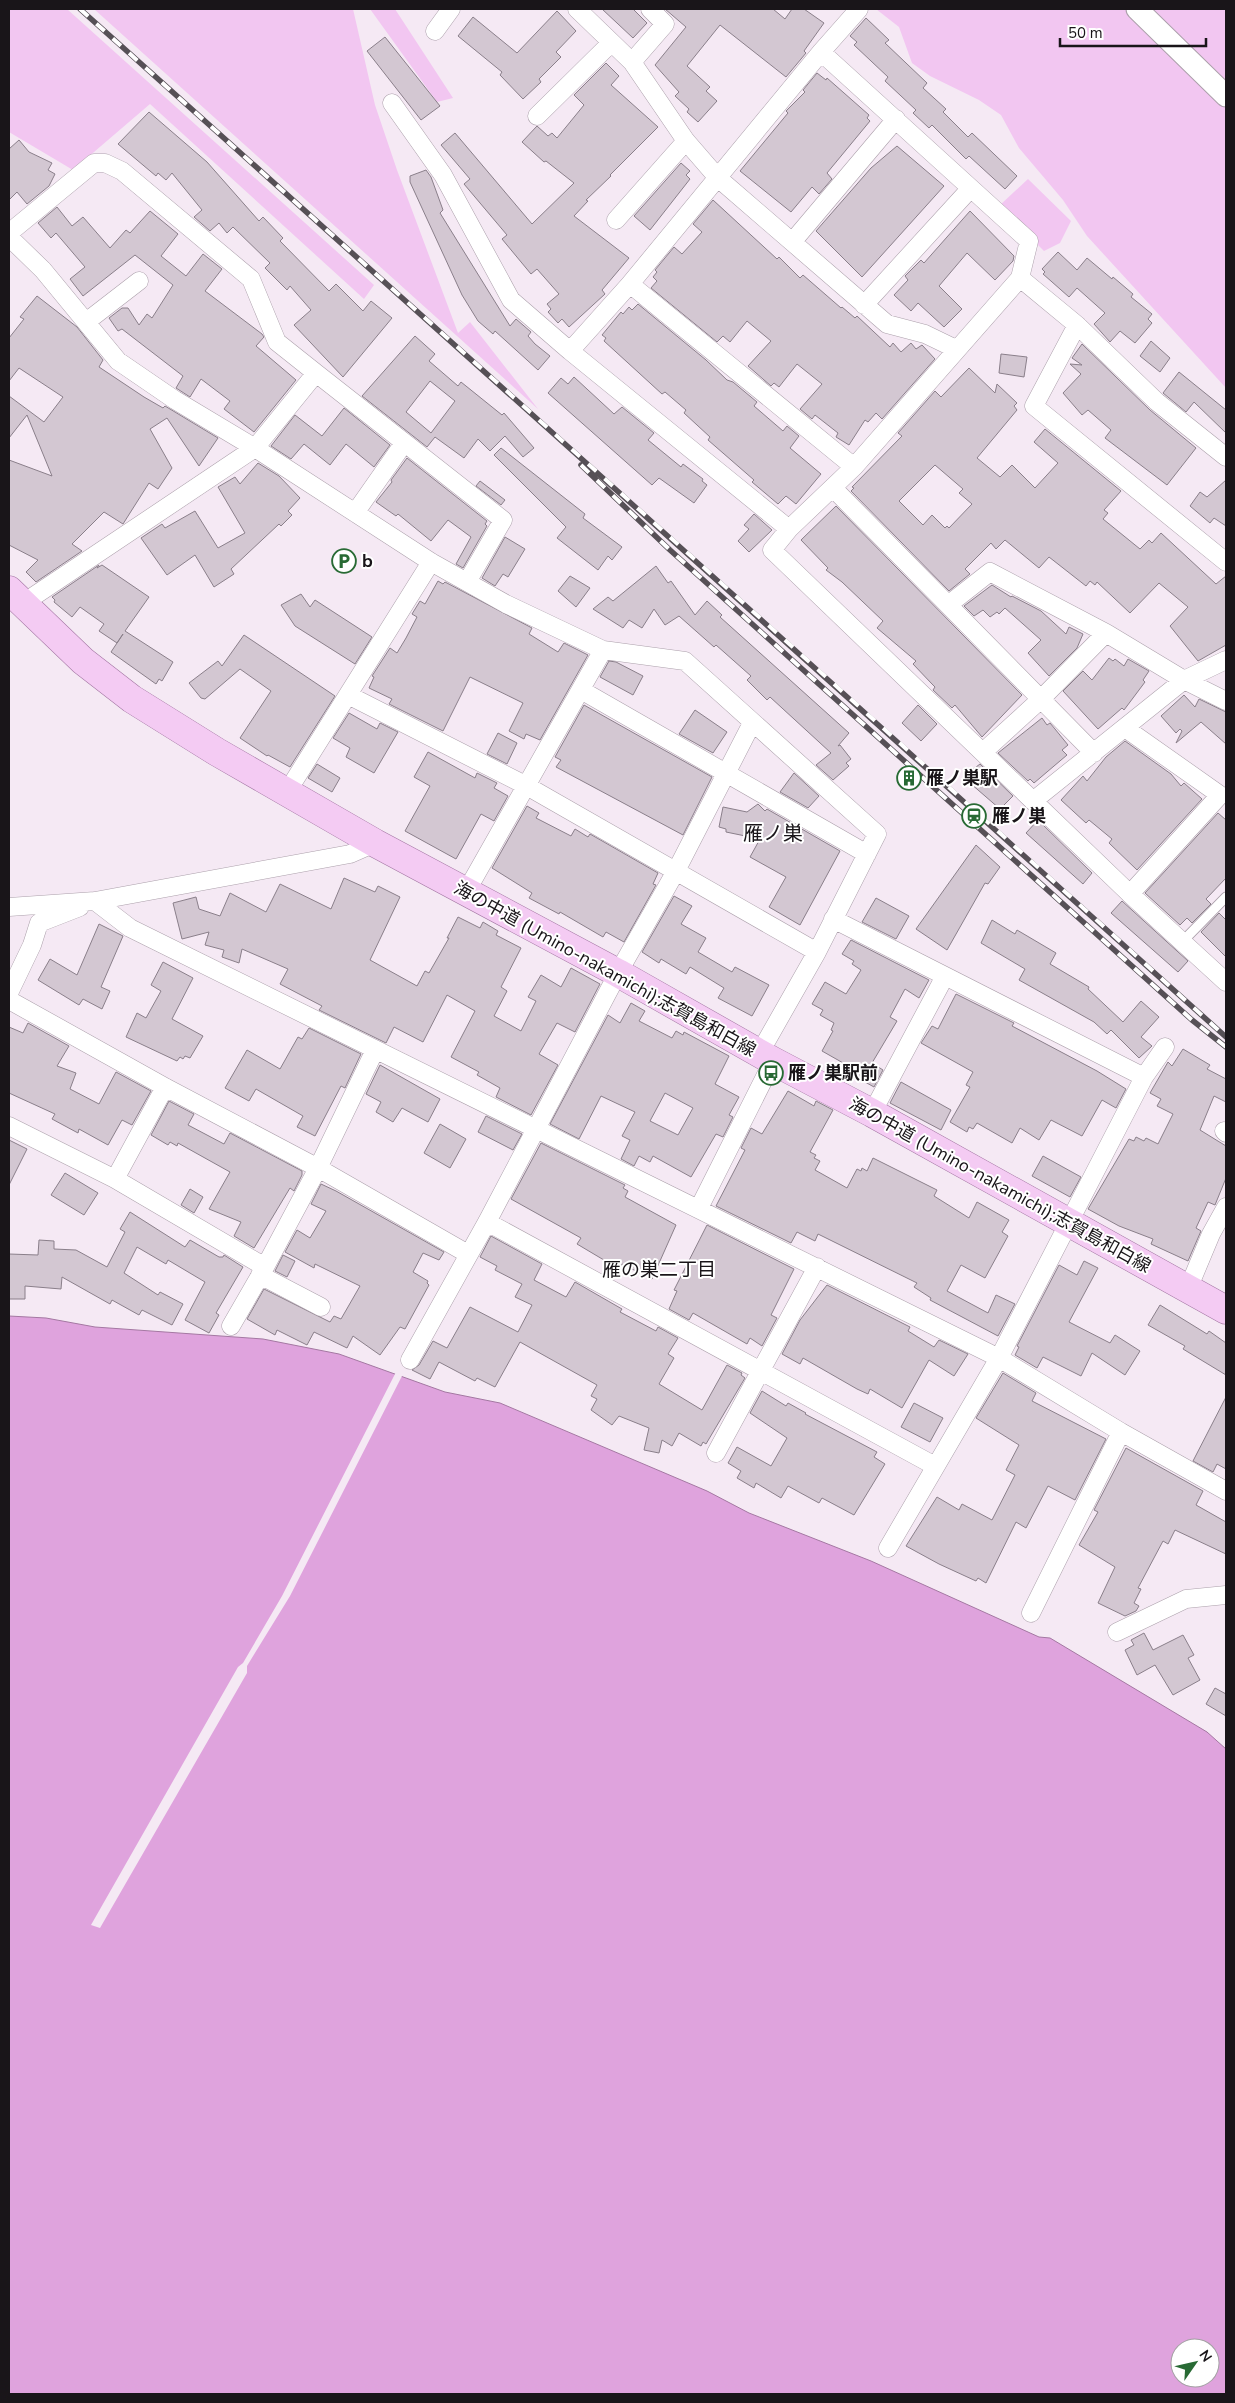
<svg xmlns="http://www.w3.org/2000/svg" width="1235" height="2403" font-family="'Nunito Sans','Noto Sans JP',sans-serif">
<rect width="100%" height="100%" fill="#f5e9f4"/>
<path fill="#f2c6f1" d="M9 9H67L374 285 364 299 150 104 73 170 9 132Z
M94 9H353L375 105 397 170 458 333 470 322 538 409Z
M370 9H395L453 98 437 102Z
M876 9H1226V388L1087 236 1063 200 1019 148 1001 115 979 100 930 76 912 63 899 27Z
M1028 179 1071 221 1060 243 1044 251 999 206Z"/>
<path fill="#dfa3dd" stroke="#a478a2" fill-rule="evenodd" d="M9 1316 46 1318 95 1327 263 1339 339 1354 445 1392 500 1403 707 1491 749 1513 871 1561 1039 1637 1050 1638 1207 1732 1226 1749V2394H9ZM1180 2348H1210V2378H1180Z"/>
<path fill="#f5e9f4" d="M396 1372 403 1374 290 1596 247 1666V1673L100 1928 91 1925 238 1667 243 1663 282 1596Z"/>
<path fill="#d3c7d2" stroke="#8a7f8a" fill-rule="evenodd" d="M602 9H633L647 23 633 38Z
M665 9H773L785 19 792 9H804L824 23 804 51 806 53 786 77 720 25 687 66 710 87 706 91 717 101 698 122 687 112 689 109 675 96 679 92 655 65 686 27Z
M557 11 576 31 556 52 561 57 539 79 541 82 523 99 500 75 502 72 458 36 473 17 517 53Z
M866 18 889 40 885 43 927 83 923 88 946 109 943 112 968 137 972 133 1017 176 1005 189 969 156 966 159 932 125 929 128 913 113 916 110 885 81 888 77 854 45 857 42 850 36Z
M385 37 440 106 421 120 367 51Z
M606 63 619 76 611 85 658 127 610 175 611 176 586 200 588 201 574 216 629 258 602 290 605 294 569 327 562 319 558 323 548 312 551 309 547 304 559 294 537 269 531 274 502 239 507 235 464 184 470 179 441 145 455 133 532 224 574 183 546 161 544 162 522 142 537 126 548 136 552 133 557 138 584 105 574 95Z
M817 73 826 80 827 78 869 115 867 118 870 121 827 173 832 179 819 194 812 187 791 212 740 171 788 113 786 111 805 92 803 90Z
M149 112 207 162 259 221 263 217 283 238 280 241 329 291 336 284 363 311 371 301 392 318 343 377 294 325 311 310 290 286 287 290 265 268 270 263 233 227 227 233 219 223 210 231 194 217 202 210 172 173 166 180 158 173 156 176 118 144Z
M19 140 29 152 52 163 48 170 55 174 49 186 27 204 17 192 9 200V149Z
M897 146 944 186 862 277 816 231 871 168Z
M681 163 690 171 686 175 690 179 650 230 634 216Z
M426 170 431 177 443 210 440 213 510 326 516 319 531 332 528 336 535 344 550 356 538 370 495 331 493 334 478 321 462 295 410 182V176Z
M713 200 777 259 779 257 800 278 803 275 841 308 842 307 855 318 857 316 890 347 893 343 901 352 911 343 916 349 922 345 935 359 882 419 876 413 868 422 865 420 849 445 836 437 838 433 815 415 812 419 800 409 822 384 797 364 779 387 774 383 771 386 748 366 771 341 747 321 730 342 723 336 717 342 651 288 657 281 653 277 657 272 655 270 674 247 682 254 702 232 693 224Z
M57 207 72 226 83 217 110 248 126 230 130 233 150 211 178 234 161 256 186 276 203 254 222 269 205 291 262 334 264 337 256 346 296 380 254 432 224 409 230 401 201 379 190 397 176 388 183 376 122 329 118 331 109 318 122 308H128L139 325 147 314 152 318 173 285 135 255 83 296 70 279 85 267 56 233 51 238 38 223Z
M970 211 1014 256 1013 261 995 280 967 253 939 286 962 309 944 327 918 303 911 311 894 295 908 280 905 276 921 260 924 263Z
M1058 252 1077 270 1087 258 1112 279 1113 277 1133 294 1131 297 1152 314 1148 319 1152 323 1135 343 1120 331 1110 342 1094 324 1105 313 1077 288 1069 297 1043 274 1045 272 1042 269Z
M37 296 77 327 103 360 99 367 144 397 163 408 165 406 218 438 199 466 167 418 150 429 172 468 158 489 149 483 123 524 104 512 72 544 82 551 36 582 26 572 38 560 9 545V460L52 476 27 415 9 438V396L44 422 63 397 19 368 9 381V338L24 319 20 317Z
M638 304 706 360 727 380 733 382 757 402 754 406 783 431 787 426 799 436 790 448 821 474 796 504 786 496 778 504 752 482 754 480 708 440 710 437 684 413 686 410 665 392 662 394 604 341 606 338 602 335 621 312 623 314 629 307 632 310Z
M415 336 435 354 429 361 458 386 461 382 502 415 504 413 534 448 523 457 505 436 490 451 478 439 464 458 435 437 427 447 362 396ZM430 381 455 401 431 433 406 412Z
M1151 341 1170 358 1160 372 1140 356Z
M1082 344 1150 410 1196 448 1167 485 1105 438 1111 430 1088 410 1082 415 1063 393 1081 374 1070 364 1082 365 1072 358Z
M1001 354 1027 357 1024 377 999 373Z
M969 368 995 393 997 384 1017 403 1014 406 1017 410 977 458 1000 477 1012 465 1035 488 1058 463 1034 442 1045 429 1121 491 1104 510 1108 513 1103 519 1140 549 1149 540 1152 543 1161 533 1216 584 1226 576V645L1198 661 1170 626 1188 607 1159 583 1130 613 1097 582 1095 585 1090 581 1086 586 1049 557 1039 568 1005 540 996 549 991 543 965 569 970 574 949 591 851 491 854 488 852 487 902 436 898 433 935 391 941 397ZM935 465 963 489 959 493 972 504 949 528 947 526 945 528 932 515 923 525 899 501Z
M1179 372 1226 410V433L1194 402 1186 412 1163 393Z
M574 377 614 414 622 407 654 433 648 440 681 467 683 464 703 479 702 481 707 485 694 503 659 478 652 485 548 393 561 378 568 384Z
M344 408 390 445 374 467 346 444 330 465 304 444 291 459 271 446 295 415 322 436Z
M501 448 585 514 583 518 622 547 612 560 608 556 598 570 557 538 566 527 494 455Z
M407 458 487 521 485 524 487 526 463 568 456 564 471 537 448 520 431 541 398 514 396 516 376 502 392 482 391 480Z
M258 463 279 476 300 498 288 511 292 515 281 526 279 524 231 569 234 574 214 587 195 555 167 575 141 538 162 524 165 528 195 511 218 548 245 533 218 487 235 477 240 484Z
M1226 480V526L1214 518 1210 523 1190 506 1200 492 1207 497Z
M480 481 505 500 501 505 476 486Z
M836 506 1022 695 982 737 955 705 952 708 933 690 935 687 932 684 913 664 916 661 877 628 883 621 842 582 826 570 828 568 801 540Z
M754 514 772 530 749 552 738 541 749 529 744 525Z
M505 537 525 549 508 577 503 574 495 586 482 578Z
M99 565 97 568 102 565 149 597 125 631 173 662 162 681 159 679 156 684 111 652 123 634 117 643 99 631 104 624 80 607 72 617 54 602 55 600 52 597Z
M656 566 668 583 671 581 695 615 707 601 722 615 720 617 849 733 838 746 840 745 851 759 846 763 849 766 833 780 816 765 831 753 770 697 767 700 747 680 751 676 716 645 714 647 679 616 665 625 654 609 642 628 629 620 623 628 593 609 608 597 613 601Z
M570 576 590 588 576 607 558 591Z
M438 581 443 584 445 582 532 628 529 634 558 652 564 643 588 655 540 740 526 734 524 739 509 731 523 703 470 677 443 731 389 704 392 699 369 688 374 677 372 676 390 648 397 653 406 638 417 617 412 614 420 601 425 604Z
M992 585 1011 597 1012 596 1041 611 1066 634 1069 627 1083 634 1077 648 1049 676 1028 653 1041 640 1005 608 999 614 997 612 990 617 983 610 974 616 964 606Z
M301 594 310 607 315 600 372 637 355 664 295 626 281 605Z
M244 635 335 696 290 767 268 755 267 756 240 738 271 691 240 669 205 699 201 698 189 683 218 661 222 666Z
M1109 658 1113 661 1115 659 1124 666 1128 659 1149 671 1143 680 1145 682 1124 710 1122 708 1098 729 1063 691 1083 671 1092 680Z
M609 661 616 662 643 676 633 695 600 677Z
M1184 695 1195 707 1199 699 1226 712V744L1201 722 1176 743 1182 731 1180 729 1176 733 1161 716Z
M584 705 712 777 683 835 556 767 561 760 555 757Z
M918 705 937 724 921 741 902 723Z
M695 710 727 732 713 753 679 734Z
M349 713 377 729 380 723 398 732 374 773 346 757 350 748 333 738Z
M1042 718 1047 725 1050 723 1055 729 1068 745 1062 750 1067 755 1034 783 1030 779 1028 781 998 753Z
M498 733 517 743 507 764 487 754Z
M1125 741 1171 774 1181 786 1184 783 1202 799 1137 870 1109 843 1112 839 1089 820 1086 823 1061 800 1083 776 1087 781 1106 757Z
M428 752 475 778 477 773 497 783 494 788 508 796 494 821 481 814 456 859 405 831 430 786 414 777Z
M317 764 340 778 332 792 308 778Z
M980 764 1013 796 1000 809 963 777Z
M794 773 819 796 808 808 780 792Z
M758 804 765 811 767 809 840 851 800 925 769 907 786 877 750 857 760 839 726 832V829L719 827 723 807 747 812Z
M527 806 539 813 536 818 571 836 575 829 588 837 590 834 658 873 653 884 656 885 624 942 606 932 603 937 560 912 559 914 529 898 532 893 492 868Z
M1218 813 1226 820V878L1206 899 1211 904 1192 923 1187 918 1180 925 1145 893Z
M1038 820 1092 873 1083 884 1026 833Z
M976 845 1000 867 988 884 985 883 947 950 916 929Z
M344 878 375 892 378 886 400 897 370 960 417 986 425 971 429 973 449 938H447L458 917 480 928 483 922 498 931 496 935 521 948 501 987 507 991 494 1016 521 1031 536 1001 528 997 541 975 561 987 571 968 600 984 575 1032 557 1023 539 1054 558 1065 531 1115 496 1097 500 1088 477 1075 479 1072 451 1057 475 1011 447 995 423 1042 394 1027 386 1043 319 1010 322 1006 280 984 288 969 242 949 239 963 222 957 224 950 205 945 209 932 182 939 173 903 196 897 199 909 220 916 230 893 266 912 280 884 331 909Z
M674 896 692 906 681 924 706 938 698 952 732 972 735 967 769 985 752 1016 718 998 724 988 690 967 686 974 661 959 659 963 642 952Z
M876 898 909 916 896 939 862 922Z
M1122 901 1188 961 1178 972 1111 913Z
M1219 913 1226 920V957L1201 932Z
M992 920 1015 934 1017 930 1056 953 1050 964 1089 987 1088 989 1123 1022 1141 1001 1159 1017 1141 1037 1152 1046 1139 1058 1111 1030 1107 1034 1094 1022 1019 980 1025 969 981 943Z
M99 924 123 936 101 987 110 991 102 1009 83 999 79 1005 38 980 50 959 77 975Z
M851 940 929 980 919 998 905 989 890 1017 897 1021 872 1063 883 1070 874 1087 849 1073 852 1068 822 1051 833 1031 831 1030 834 1023 820 1015 823 1010 812 1004 825 982 846 994 861 970 852 964 854 961 842 954Z
M163 962 193 978 172 1019 203 1036 190 1058 185 1056 183 1059 180 1057 177 1061 126 1037 137 1013 146 1018 161 991 151 985Z
M956 994 1014 1023 1012 1026 1097 1071 1126 1089 1116 1108 1102 1100 1082 1136 1051 1120 1039 1140 1020 1128 1012 1143 977 1123 973 1129 969 1127 967 1132 950 1122 970 1087 966 1085 973 1072 921 1043 932 1026 938 1029Z
M631 1003 645 1011 639 1021 672 1038 676 1031 683 1035 684 1032 729 1056 715 1084 739 1097 729 1115 733 1117 723 1137 716 1134 691 1177 653 1156 650 1162 639 1156 634 1166 621 1159 630 1140 622 1136 635 1112 601 1096 579 1139 550 1124 608 1015 620 1023ZM665 1093 693 1108 678 1135 650 1121Z
M28 1023 69 1046 57 1066 76 1073 70 1089 99 1104 116 1072 151 1091 132 1125 122 1120 108 1145 79 1129 78 1133 52 1119 55 1114 9 1093V1027L23 1033Z
M309 1028 361 1054 345 1088 341 1086 315 1136 297 1127 303 1116 256 1089 249 1101 225 1088 247 1050 280 1069 298 1037 302 1039Z
M1183 1049 1210 1065 1207 1069 1226 1079V1102L1214 1096 1200 1130 1226 1146V1178L1215 1205 1208 1202 1196 1228 1201 1231 1188 1261 1151 1244 1153 1239 1119 1226 1088 1209 1129 1139 1134 1141 1136 1137 1144 1141 1146 1138 1158 1144 1173 1114 1157 1106 1161 1099 1150 1093 1168 1062 1172 1066Z
M380 1065 440 1099 428 1122 402 1108 393 1122 376 1112 381 1102 366 1094Z
M901 1082 951 1110 941 1130 890 1103Z
M788 1091 814 1106 816 1101 833 1110 810 1152 816 1155 814 1158 820 1161 815 1170 847 1188 857 1169 861 1171 862 1168 867 1171 873 1158 937 1190 934 1196 969 1218 977 1202 1009 1220 1002 1232 1008 1236 985 1278 961 1265 947 1291 988 1313 996 1295 1015 1304 998 1336 930 1300 931 1298 914 1287 917 1283 818 1234 815 1241 797 1232 791 1243 716 1206 745 1150 741 1148 751 1128 762 1134Z
M169 1101 194 1114 188 1125 224 1144 230 1133 302 1171V1175L294 1191 290 1188 254 1248 234 1236 241 1222 209 1209 230 1172 178 1143 177 1146 170 1142 168 1145 151 1135Z
M486 1116 522 1134 513 1150 478 1132Z
M440 1124 466 1139 450 1168 424 1153Z
M9 1140 27 1149 9 1185Z
M541 1143 625 1185 623 1188 628 1191 625 1197 676 1225 652 1279 622 1264 619 1269 577 1244 581 1238 511 1199Z
M1043 1156 1081 1177 1070 1197 1032 1176Z
M65 1173 98 1193 84 1215 51 1195Z
M321 1184 336 1191 444 1252 439 1260 423 1253 413 1272 428 1281 427 1283 429 1285 405 1329 400 1327 380 1355 353 1336 347 1348 314 1332 307 1345 277 1330 275 1335 247 1319 264 1289 330 1322 334 1316 341 1319 360 1286 315 1264 314 1268 285 1252 297 1230 310 1238 326 1211 311 1204Z
M190 1189 203 1197 194 1213 181 1205Z
M130 1212 185 1247 190 1240 219 1257H223L224 1255 243 1267 216 1313 219 1315 209 1333 185 1320 205 1282 168 1260 166 1264 137 1247 124 1273 158 1295 160 1292 183 1304 172 1325 142 1310 139 1315 112 1300 110 1304 62 1277 61 1289 25 1286V1299H9V1254L38 1255 39 1240 54 1241V1249L76 1250 107 1267 125 1232 120 1229Z
M707 1225 794 1269 771 1315 777 1318 762 1346 750 1338 747 1344 693 1313 689 1320 669 1309 677 1291 674 1290Z
M491 1236 542 1264 534 1280 566 1297 575 1282 622 1309 620 1312 656 1331 658 1327 678 1338 668 1354 674 1358 659 1384 702 1410 727 1365 742 1373 741 1375 745 1378 706 1444 703 1442 701 1446 679 1433 672 1446 662 1440 659 1453 644 1450 649 1428 619 1416 612 1425 591 1410 597 1399 591 1396 597 1385 520 1342 495 1387 477 1378 475 1381 439 1362 430 1379 412 1370 419 1365 433 1341 447 1348 470 1307 518 1332 532 1305 515 1297 522 1284 495 1270 497 1266 480 1257Z
M283 1255 295 1261 287 1277 275 1271Z
M1084 1261 1098 1268 1069 1322 1110 1343 1115 1335 1140 1351 1125 1375 1092 1353 1081 1376 1043 1357 1037 1368 1015 1355 1019 1347 1017 1346 1059 1265 1077 1275Z
M827 1285 910 1327 908 1331 934 1347 939 1340 968 1354 954 1376 929 1360 902 1408 870 1389 868 1394 857 1389 803 1358 800 1364 782 1354 800 1320Z
M1160 1305 1207 1334 1209 1331 1226 1343V1375L1183 1349 1185 1346 1148 1325Z
M1003 1373 1036 1393 1032 1401 1106 1439 1075 1500 1048 1486 1026 1528 1016 1522 986 1583 978 1578 976 1581 939 1564 906 1546 937 1497 959 1510 962 1504 992 1520 1015 1475 1006 1470 1019 1445 976 1418Z
M762 1391 786 1406 788 1403 806 1413 805 1414 877 1452 874 1457 885 1464 854 1515 822 1498 819 1503 788 1486 781 1498 756 1483 754 1488 737 1478 741 1471 728 1463 737 1447 771 1466 787 1438 750 1413Z
M1226 1397V1469L1217 1464 1213 1472 1193 1461Z
M914 1403 943 1418 930 1442 901 1427Z
M1126 1448 1203 1491 1196 1505 1226 1522V1554L1175 1530 1168 1544 1163 1541 1138 1588 1141 1589 1134 1603 1139 1606 1136 1611 1125 1616 1098 1603 1115 1567 1079 1545 1098 1512 1094 1510Z
M1144 1633 1153 1650 1183 1635 1194 1655 1188 1658 1200 1680 1173 1695 1155 1665 1137 1675 1125 1650 1134 1645 1131 1640Z
M1215 1688 1226 1694V1716L1206 1704Z"/>
<g fill="none" stroke-linecap="round" stroke-linejoin="round">
<g stroke="#aca0ab" stroke-width="11">
<path id="service" d="M1182 942 1226 897"/>
</g>
<g stroke="#aca0ab" stroke-width="19">
<path id="minor" d="M577 9 632 62 686 141 718 178 887 324 925 334 956 349
M435 31 451 9
M821 52 1029 241 1020 278 854 467 789 529 772 550 1130 894 1226 982
M632 62 665 24 650 9
M392 103 443 175 511 300 570 351
M537 116 611 43
M616 220 686 141
M9 233 94 163H105L122 171 251 279 277 342 316 373
M9 237 43 270 118 361 175 400 255 448 431 562 506 604 603 650 685 661 877 834 817 952 759 1054
M793 241 896 119
M1020 278 1077 325 1157 402 1226 457
M630 284 821 52 859 9
M864 305 970 189
M86 322 139 281
M1077 325 1034 406 1226 562
M833 488 1094 753
M355 513 404 443
M789 529 570 351 630 284 854 467
M22 604 255 448 316 373 503 520 467 582
M948 605 990 572 1106 633 1184 680 1226 701
M581 690 867 854
M348 695 525 785 817 952
M1125 728 1220 795 1130 894
M983 752 1040 700 1106 633
M287 792 431 562
M1033 801 1184 680 1226 660
M466 892 603 650
M95 901 130 928 999 1358 1121 1432 1226 1491
M9 907 95 901 350 854 375 843
M833 919 1144 1077
M9 993 32 945 39 923 80 907
M9 1000 165 1087 318 1168 468 1254
M872 1113 945 976
M9 1126 115 1179 265 1267 318 1168 375 1050
M1224 1131 1226 1133
M115 1179 165 1087
M699 1208 773 1061
M487 1222 935 1466
M260 1275 321 1307
M1188 1289 1211 1234 1226 1207
M231 1326 265 1267
M410 1360 487 1222 618 973 676 871 752 723
M716 1453 817 1267
M888 1548 999 1358 1144 1077 1165 1047
M1031 1613 1121 1432
M1117 1632 1186 1599 1226 1595"/>
</g>
<g stroke="#aca0ab" stroke-width="23">
<path id="tertiary" d="M1137 9 1226 96"/>
</g>
<g stroke="#a275a2" stroke-width="29">
<path id="primary" d="M9 590 83 661 132 699 217 752 375 843 618 973 773 1061 872 1113 1226 1310"/>
</g>
<use href="#service" stroke="#fff" stroke-width="9"/>
<use href="#minor" stroke="#fff" stroke-width="18"/>
<use href="#tertiary" stroke="#fff" stroke-width="21"/>
<use href="#primary" stroke="#f4cbf3" stroke-width="28"/>
<g stroke="#565056" stroke-width="5.5">
<path id="rail" d="M80 9C462 352 846 693 1226 1037
M581 465 670 550 1192 1020 1226 1047"/>
</g>
<use href="#rail" stroke="#fff" stroke-width="4" stroke-dasharray="11" stroke-linecap="butt"/>
</g>
<defs>
<g id="parking-ring" transform="scale(1.25)"><circle r="9.5" fill="#fff" stroke="#286a34" stroke-width="1.5"/><path d="M-3.5-5.5H1a3.5 3.5 0 0 1 0 7H-1V5.5H-3.5ZM-1-3.4V-.6H.8a1.4 1.4 0 0 0 0-2.8Z" fill="#286a34"/></g>
<g id="building-ring" transform="scale(1.25)"><circle r="9.5" fill="#fff" stroke="#286a34" stroke-width="1.5"/><path d="M-4-6H4V6H1V3H-1V6H-4ZM-2.5-4.3h1.7v1.8h-1.7ZM.8-4.3h1.7v1.8H.8ZM-2.5-1h1.7V.8h-1.7ZM.8-1h1.7V.8H.8Z" fill="#286a34"/></g>
<g id="station-ring" transform="scale(1.25)"><circle r="9.5" fill="#fff" stroke="#286a34" stroke-width="1.5"/><path d="M-3-6H3Q5-6 5-4V2Q5 4 3 4L4.5 6H3L1.5 4h-3L-3 6H-4.5L-3 4Q-5 4-5 2V-4Q-5-6-3-6ZM-3.5-4v3h7v-3ZM-3.5 1v1.5H-2V1ZM2 1v1.5H3.5V1Z" fill="#286a34"/></g>
<g id="bus-ring" transform="scale(1.25)"><circle r="9.5" fill="#fff" stroke="#286a34" stroke-width="1.5"/><path d="M-5-6H5V4H4V6H2V4H-2V6H-4V4H-5ZM-3.5-4V0h7V-4ZM-3.5 1.2v1.5H-2V1.2ZM2 1.2v1.5H3.5V1.2Z" fill="#286a34"/></g>
</defs>
<g fill-rule="evenodd">
<use href="#parking-ring" x="344" y="561"/>
<use href="#building-ring" x="909" y="778"/>
<use href="#station-ring" x="974" y="816"/>
<use href="#bus-ring" x="771" y="1073"/>
</g>
<g text-anchor="middle" dominant-baseline="central" stroke-width="4" stroke-linejoin="round" paint-order="stroke">
<g font-size="18" font-weight="bold" fill="#191519" stroke="#fff" text-anchor="start">
<text x="362" y="561">b</text>
<text x="926" y="778">雁ノ巣駅</text>
<text x="992" y="816">雁ノ巣</text>
<text x="788" y="1073">雁ノ巣駅前</text>
</g>
<g font-size="18" fill="#191519" stroke="#fff">
<text transform="translate(605 969) rotate(29)">海の中道 (Umino-nakamichi);志賀島和白線</text>
<text transform="translate(1000 1185) rotate(29)">海の中道 (Umino-nakamichi);志賀島和白線</text>
</g>
<g font-size="19" fill="#191519" stroke="#fff">
<text x="659" y="1270">雁の巣二丁目</text>
</g>
<g font-size="20" fill="#191519" stroke="#fff">
<text x="773" y="833">雁ノ巣</text>
</g>
</g>
<rect width="1235" height="2403" fill="none" stroke="#191519" stroke-width="20"/>
<g transform="translate(1195 2363) rotate(56)"><circle r="24" fill="#ffffff" stroke="#a3a1a3"/>
<path d="M0-4L9 19L0 12L-9 19Z" fill="#286a34"/>
<text y="-8" font-size="14" font-weight="bold" text-anchor="middle" fill="#191519">N</text>
</g>
<path d="M1060 38v8h146v-8" fill="none" stroke="#191519" stroke-width="2.5"/>
<text x="1068" y="38" font-size="15" fill="#191519" stroke="#ffffff" stroke-width="4" paint-order="stroke">50 m</text>
</svg>
